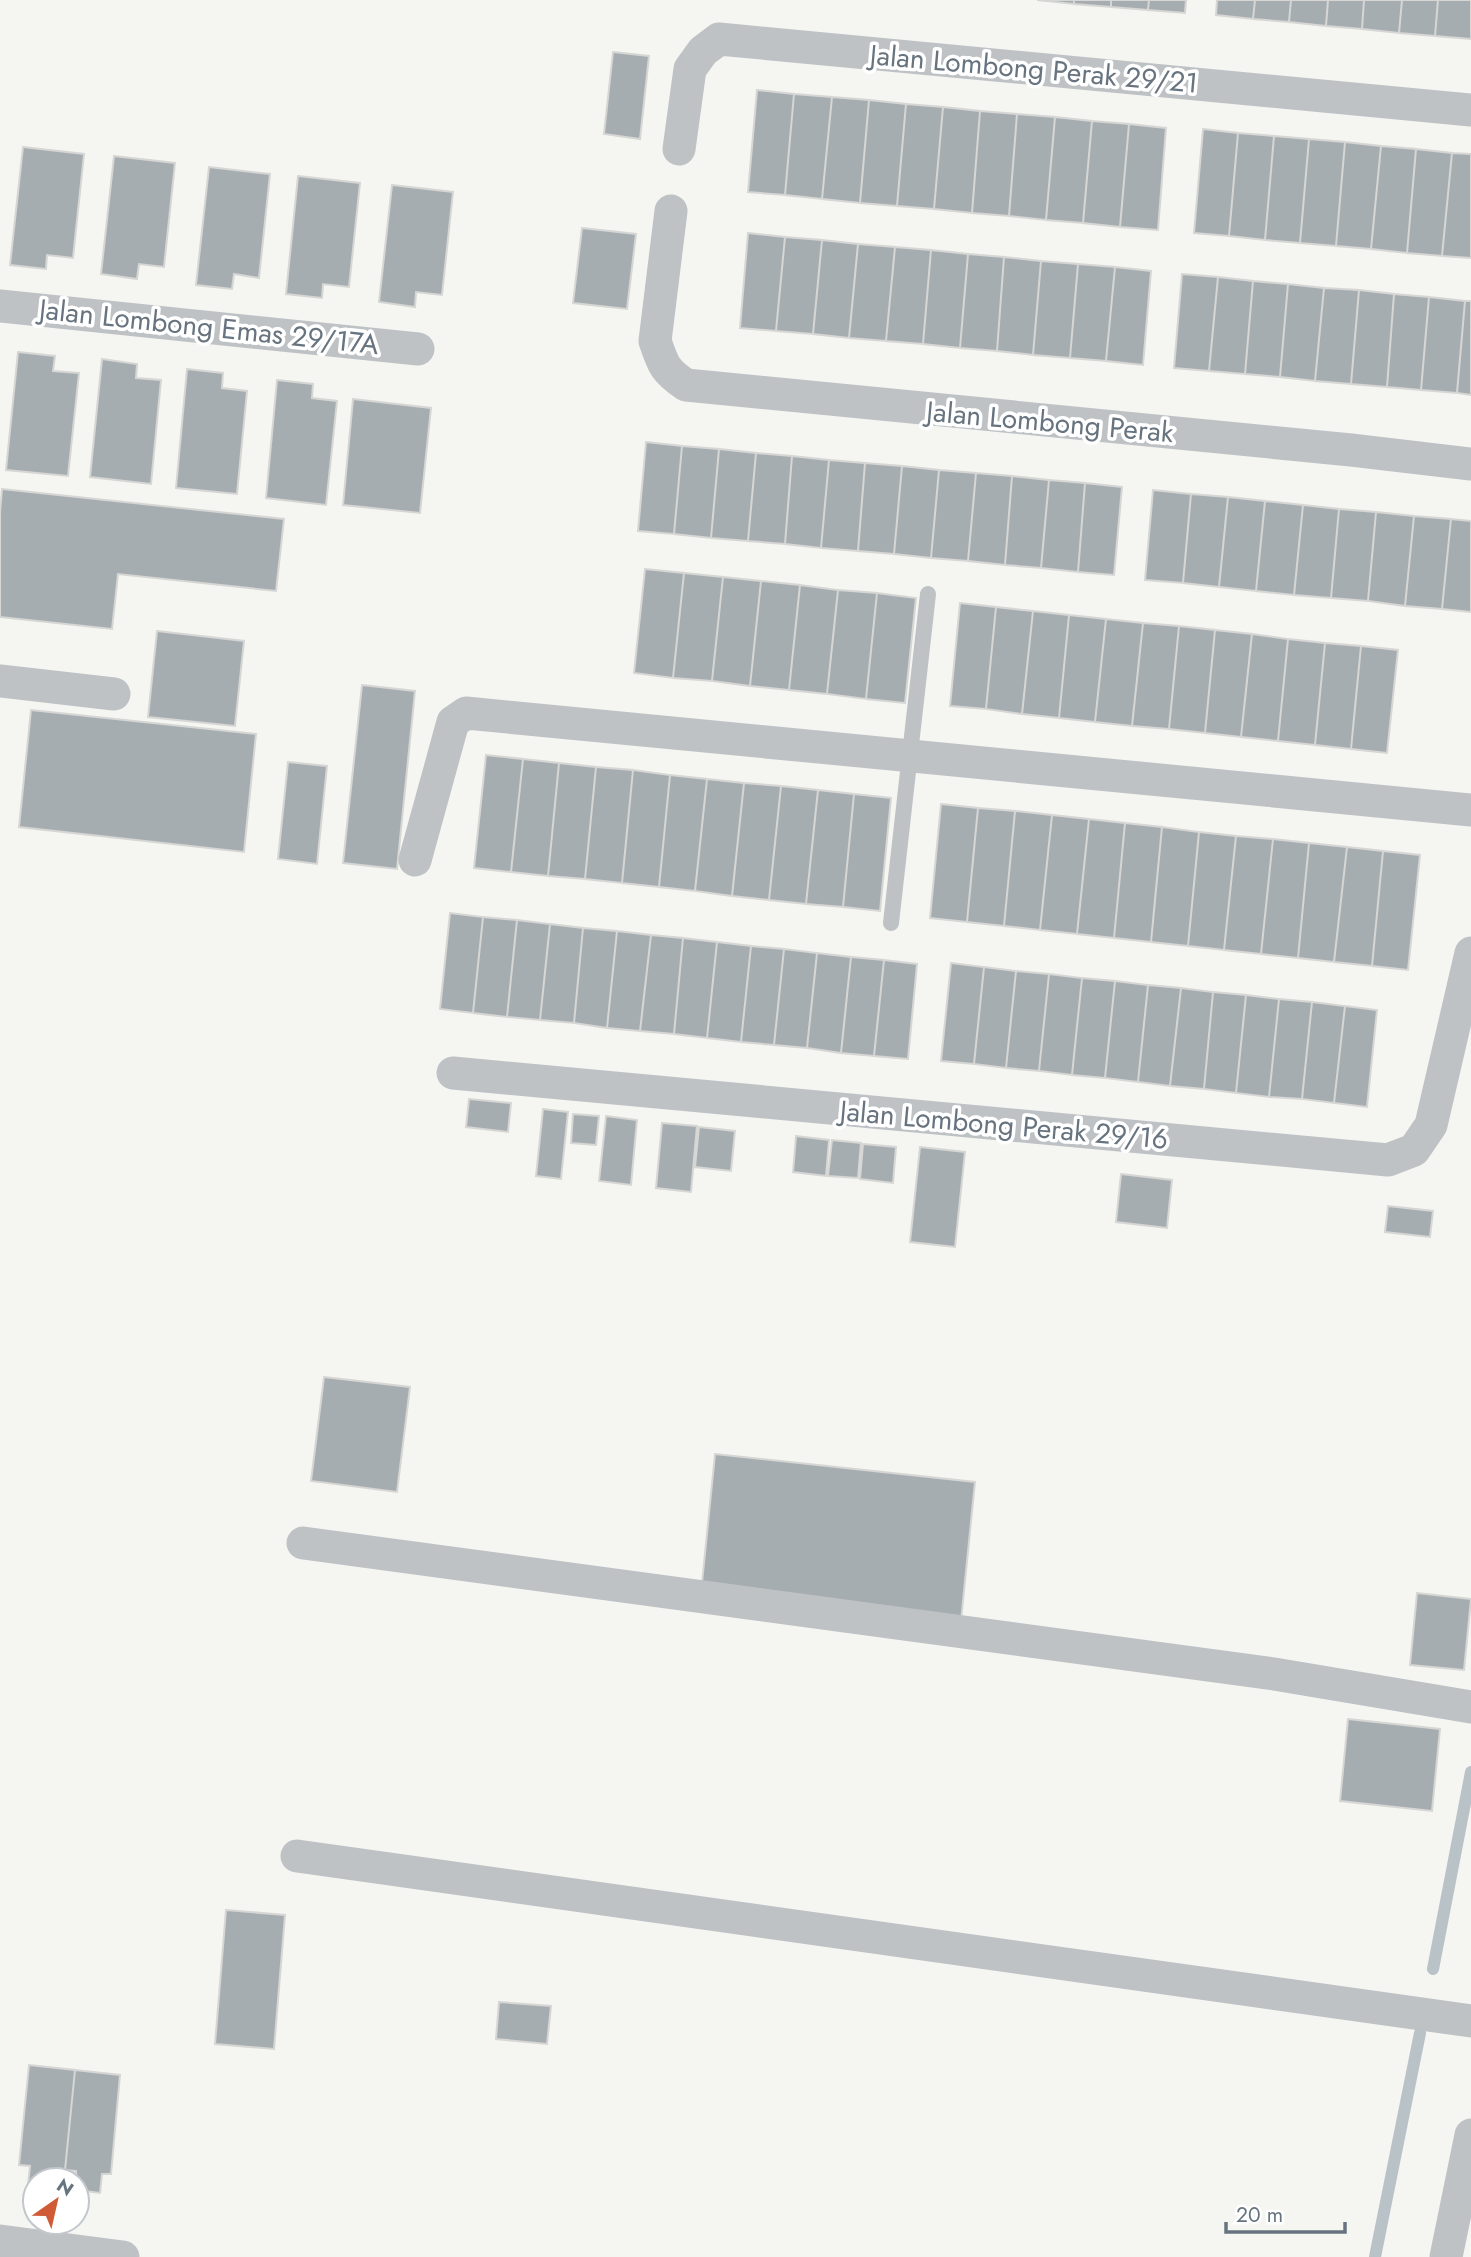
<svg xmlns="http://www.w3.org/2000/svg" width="1471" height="2257" font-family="Jost,sans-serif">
<rect width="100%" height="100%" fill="#f5f5f2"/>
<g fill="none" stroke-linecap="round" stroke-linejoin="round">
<path stroke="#b9c2c7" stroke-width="12" d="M1433 1969 1471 1772
M1375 2257 1420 2033"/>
</g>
<path fill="#a6adb1" stroke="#d6d6d4" stroke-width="2" d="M1037 0H1074V4Z
M1074 0H1111V7L1074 4Z
M1111 0H1149L1148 10 1111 7Z
M1149 0H1186L1185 13 1148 10Z
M1217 0H1255L1253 19 1216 15Z
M1255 0H1291L1289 22 1253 19Z
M1291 0H1328L1326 26 1289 22Z
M1328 0H1364L1362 29 1326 26Z
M1364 0H1402L1399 33 1362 29Z
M1402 0H1438L1435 36 1399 33Z
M1438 0H1471V39L1435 36Z
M613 52 649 56 640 139 604 134Z
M757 90 794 94 785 195 748 192Z
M794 94 832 97 822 199 785 195Z
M832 97 869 100 860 203 822 199Z
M869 100 906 104 897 206 860 203Z
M906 104 943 107 934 209 897 206Z
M943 107 980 111 972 213 934 209Z
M980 111 1017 114 1009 216 972 213Z
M1017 114 1055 117 1046 220 1009 216Z
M1055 117 1092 121 1083 223 1046 220Z
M1092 121 1129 124 1120 227 1083 223Z
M1129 124 1166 128 1158 230 1120 227Z
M1203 129 1238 133 1229 236 1194 233Z
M1238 133 1274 136 1265 240 1229 236Z
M1274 136 1309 139 1300 243 1265 240Z
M1309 139 1345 142 1336 246 1300 243Z
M1345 142 1381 146 1371 249 1336 246Z
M1381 146 1416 149 1407 253 1371 249Z
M23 147 84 154 73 258 47 255 46 269 10 265Z
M1416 149 1452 153 1442 256 1407 253Z
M1452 153 1471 154V258L1442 256Z
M114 156 175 163 164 267 139 264 137 279 101 274Z
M209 167 270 174 259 278 234 274 232 289 196 285Z
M298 176 360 183 349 287 323 284 322 298 286 294Z
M392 185 453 192 442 295 416 292 415 307 379 302Z
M582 228 636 234 627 309 573 303Z
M748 233 785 237 776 331 740 328Z
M785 237 822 240 813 334 776 331Z
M822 240 858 244 849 338 813 334Z
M858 244 895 247 886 341 849 338Z
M895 247 931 250 923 344 886 341Z
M931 250 968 254 960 348 923 344Z
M968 254 1004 257 997 351 960 348Z
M1004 257 1041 261 1033 355 997 351Z
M1041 261 1078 264 1070 358 1033 355Z
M1078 264 1115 267 1106 361 1070 358Z
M1115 267 1151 271 1143 365 1106 361Z
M1182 274 1218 277 1209 371 1174 368Z
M1218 277 1253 281 1245 374 1209 371Z
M1253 281 1288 284 1280 377 1245 374Z
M1288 284 1324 288 1315 381 1280 377Z
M1324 288 1359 290 1351 384 1315 381Z
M1359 290 1394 294 1387 387 1351 384Z
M1394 294 1429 297 1421 390 1387 387Z
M1429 297 1465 301 1457 393 1421 390Z
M1465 301H1471V395L1457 393Z
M18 352 55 356 53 371 79 373 68 476 6 470Z
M102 359 137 364 136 378 161 380 151 484 90 477Z
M187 369 223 373 222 388 247 391 237 494 176 488Z
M277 380 313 384 312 398 337 401 326 505 266 498Z
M353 399 431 408 420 513 343 505Z
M646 442 682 446 674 534 638 531Z
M682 446 719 449 711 538 674 534Z
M719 449 756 453 748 541 711 538Z
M756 453 792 456 785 544 748 541Z
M792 456 829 460 821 548 785 544Z
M829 460 865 463 858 551 821 548Z
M865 463 902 466 894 554 858 551Z
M902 466 939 470 931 558 894 554Z
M939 470 976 473 968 561 931 558Z
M976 473 1012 476 1005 565 968 561Z
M1012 476 1049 480 1041 568 1005 565Z
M1049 480 1085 483 1078 572 1041 568Z
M1085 483 1122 487 1114 575 1078 572Z
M2 489 284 519 276 591 118 574 112 629 0 617V513Z
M1153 490 1191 494 1183 583 1145 580Z
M1191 494 1228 497 1219 587 1183 583Z
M1228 497 1265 501 1256 591 1219 587Z
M1265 501 1303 505 1294 595 1256 591Z
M1303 505 1339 509 1331 598 1294 595Z
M1339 509 1376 512 1368 601 1331 598Z
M1376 512 1414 516 1405 606 1368 601Z
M1414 516 1451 519 1442 609 1405 606Z
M1451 519 1471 521V612L1442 609Z
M645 569 684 573 673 678 634 673Z
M684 573 723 577 712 681 673 678Z
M723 577 761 581 750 686 712 681Z
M761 581 800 585 789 690 750 686Z
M800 585 838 590 827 694 789 690Z
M838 590 877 593 866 699 827 694Z
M877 593 916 598 905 703 866 699Z
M960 603 996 607 986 709 950 706Z
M996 607 1033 611 1022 714 986 709Z
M1033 611 1069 615 1059 718 1022 714Z
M1069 615 1106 619 1095 722 1059 718Z
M1106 619 1143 623 1132 726 1095 722Z
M1143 623 1179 626 1169 729 1132 726Z
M1179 626 1215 630 1205 733 1169 729Z
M1215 630 1252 634 1241 737 1205 733Z
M157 631 244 641 235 726 148 717Z
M1252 634 1288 639 1278 741 1241 737Z
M1288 639 1325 643 1315 745 1278 741Z
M1325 643 1361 646 1351 749 1315 745Z
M1361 646 1398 650 1387 753 1351 749Z
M362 685 415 691 397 869 343 863Z
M31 710 256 734 244 852 19 827Z
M486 755 523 759 511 872 474 868Z
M523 759 559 763 548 876 511 872Z
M288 762 327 766 317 864 278 859Z
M559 763 596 767 585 879 548 876Z
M596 767 633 770 622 883 585 879Z
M633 770 670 775 659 887 622 883Z
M670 775 707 779 695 891 659 887Z
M707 779 744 783 732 896 695 891Z
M744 783 781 786 769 900 732 896Z
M781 786 818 790 806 904 769 900Z
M818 790 854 794 843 907 806 904Z
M854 794 891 798 880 911 843 907Z
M941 804 978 808 967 922 930 918Z
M978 808 1015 811 1004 926 967 922Z
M1015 811 1052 815 1040 930 1004 926Z
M1052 815 1089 819 1077 934 1040 930Z
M1089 819 1125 823 1114 938 1077 934Z
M1125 823 1162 827 1151 942 1114 938Z
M1162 827 1199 832 1188 946 1151 942Z
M1199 832 1236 836 1224 950 1188 946Z
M1236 836 1273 839 1261 954 1224 950Z
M1273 839 1309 843 1298 958 1261 954Z
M1309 843 1347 847 1334 962 1298 958Z
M1347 847 1383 851 1372 966 1334 962Z
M1383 851 1420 855 1408 970 1372 966Z
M450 913 483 917 473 1013 440 1009Z
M483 917 517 920 507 1017 473 1013Z
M517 920 550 924 540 1020 507 1017Z
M550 924 583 928 574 1023 540 1020Z
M583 928 617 931 607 1028 574 1023Z
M617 931 651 935 640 1031 607 1028Z
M651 935 683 938 674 1034 640 1031Z
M683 938 717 942 707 1038 674 1034Z
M717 942 751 946 741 1042 707 1038Z
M751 946 784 949 774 1045 741 1042Z
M784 949 817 953 807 1048 774 1045Z
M817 953 851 957 841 1053 807 1048Z
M851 957 884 960 874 1056 841 1053Z
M884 960 917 964 908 1059 874 1056Z
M951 963 984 967 974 1064 941 1061Z
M984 967 1016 971 1006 1068 974 1064Z
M1016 971 1049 974 1039 1071 1006 1068Z
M1049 974 1082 978 1072 1075 1039 1071Z
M1082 978 1115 981 1105 1078 1072 1075Z
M1115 981 1148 985 1138 1082 1105 1078Z
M1148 985 1181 988 1170 1086 1138 1082Z
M1181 988 1213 992 1204 1089 1170 1086Z
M1213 992 1246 995 1236 1093 1204 1089Z
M1246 995 1279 999 1269 1097 1236 1093Z
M1279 999 1312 1002 1302 1099 1269 1097Z
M1312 1002 1345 1006 1334 1103 1302 1099Z
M1345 1006 1377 1010 1367 1107 1334 1103Z
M469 1099 511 1103 508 1132 466 1127Z
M543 1109 568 1112 561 1179 536 1176Z
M573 1114 599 1116 596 1145 571 1143Z
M606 1116 637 1120 631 1185 599 1181Z
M662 1123 697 1126 691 1192 656 1188Z
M699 1127 735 1131 731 1171 695 1167Z
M796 1136 829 1140 826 1176 793 1172Z
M832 1140 861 1143 858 1178 828 1176Z
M863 1144 896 1147 893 1183 860 1179Z
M920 1147 965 1152 955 1247 910 1242Z
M1121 1174 1172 1180 1167 1228 1116 1222Z
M1388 1206 1433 1211 1430 1237 1385 1232Z
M324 1377 410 1387 397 1492 311 1481Z
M715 1454 975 1482 961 1621 701 1593Z
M1417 1593 1471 1599 1464 1670 1410 1665Z
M1348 1719 1440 1729 1432 1811 1340 1801Z
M226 1910 285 1915 274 2049 215 2044Z
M499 2002 551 2006 547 2044 496 2039Z
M29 2065 75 2070 65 2170 58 2169 57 2180H35V2186L28 2185 30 2166 19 2165Z
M75 2070 120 2075 111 2174H102L100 2193 77 2190 76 2171 65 2170Z"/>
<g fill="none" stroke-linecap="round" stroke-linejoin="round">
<path stroke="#bec2c5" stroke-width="16" d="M891 923 928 594"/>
<path stroke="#bec2c5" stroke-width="33" d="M679 149 690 69 703 51 719 39 1471 110
M671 211 655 341C663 365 665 371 686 385L1351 450 1471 464
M0 306 418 349
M0 681 114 694
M415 860 453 722 466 713 1471 810
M453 1073 1388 1160 1414 1150 1431 1125 1471 953
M303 1543 1274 1674 1471 1707
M297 1856 1471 2021
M0 2241 123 2257
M1446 2257 1471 2135"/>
</g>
<g text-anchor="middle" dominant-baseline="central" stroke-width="7" stroke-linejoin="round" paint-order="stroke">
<g font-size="28" fill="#67747f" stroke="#fff">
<text transform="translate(1034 69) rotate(5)">Jalan Lombong Perak 29/21</text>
<text transform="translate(209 327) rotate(6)">Jalan Lombong Emas 29/17A</text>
<text transform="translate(1050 422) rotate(5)">Jalan Lombong Perak</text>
<text transform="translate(1004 1125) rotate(5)">Jalan Lombong Perak 29/16</text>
</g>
</g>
<g transform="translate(56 2201) rotate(34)"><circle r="33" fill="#ffffff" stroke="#c2c7cc" stroke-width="2"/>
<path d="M0-5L12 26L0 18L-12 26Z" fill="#cf5c37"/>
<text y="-10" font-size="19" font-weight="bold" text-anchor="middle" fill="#67747f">N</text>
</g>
<path d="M1226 2222v10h119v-10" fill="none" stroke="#67747f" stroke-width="3.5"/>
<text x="1236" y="2222" font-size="21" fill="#67747f" stroke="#ffffff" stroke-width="5" paint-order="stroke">20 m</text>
</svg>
